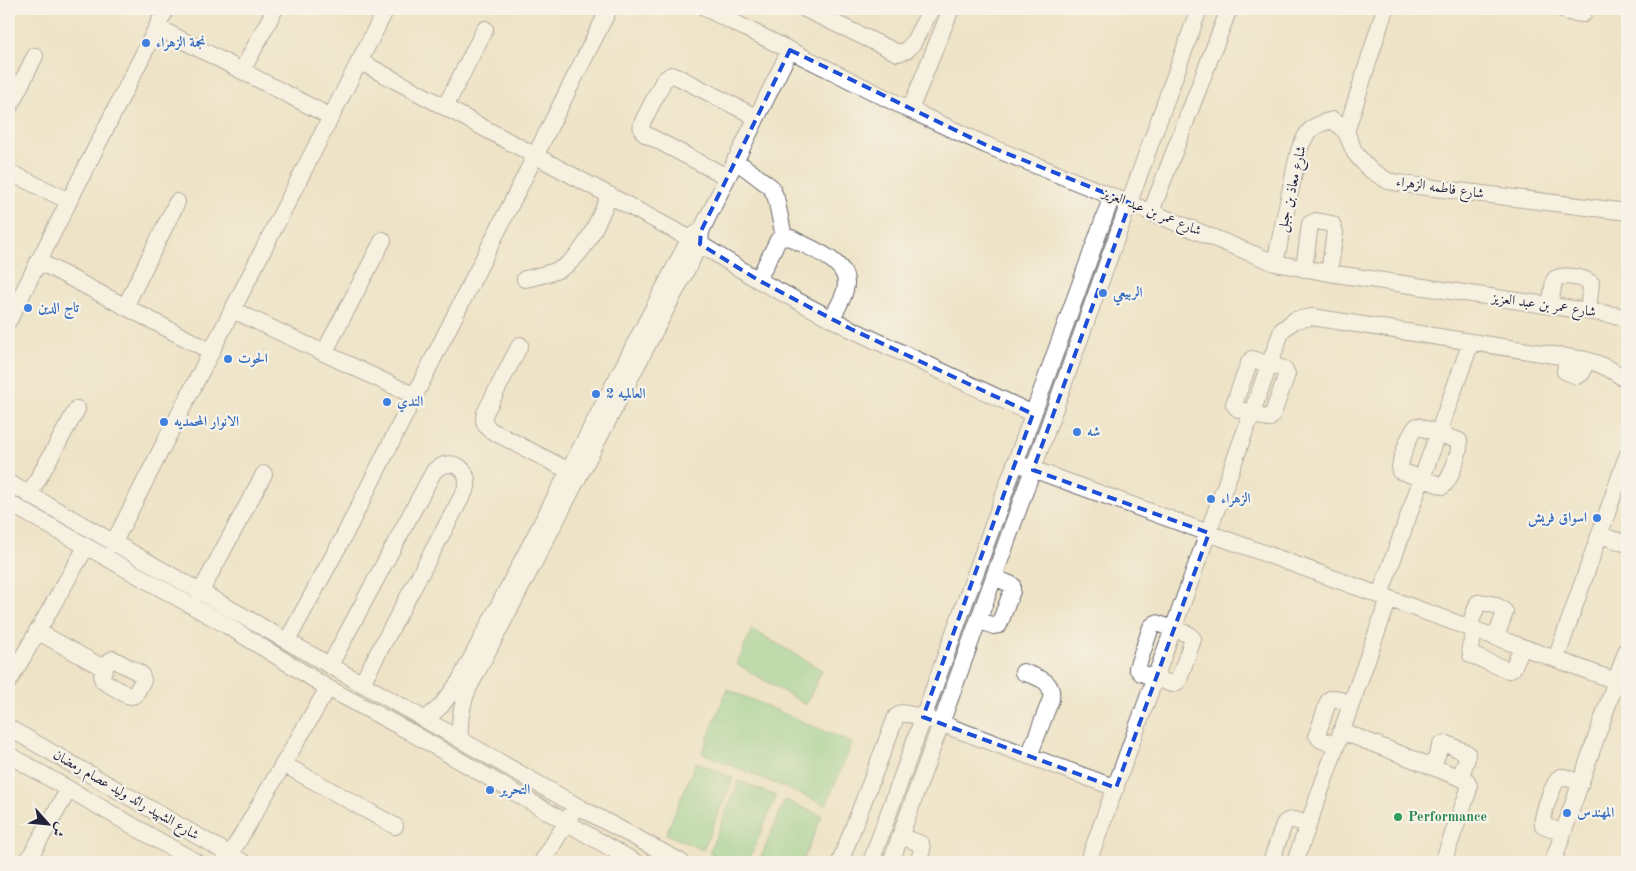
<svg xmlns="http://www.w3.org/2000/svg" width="1636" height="871" font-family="'Old Standard TT',Amiri,serif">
<rect width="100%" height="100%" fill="#f7f3e8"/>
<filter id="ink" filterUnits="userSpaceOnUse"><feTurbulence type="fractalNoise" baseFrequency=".02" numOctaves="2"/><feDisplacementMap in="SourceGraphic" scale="10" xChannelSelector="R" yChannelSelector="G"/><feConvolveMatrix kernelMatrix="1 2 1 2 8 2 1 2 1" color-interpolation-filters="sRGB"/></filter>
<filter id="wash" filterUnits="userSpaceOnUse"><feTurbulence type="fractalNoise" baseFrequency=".0096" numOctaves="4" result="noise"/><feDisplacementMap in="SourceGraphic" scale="20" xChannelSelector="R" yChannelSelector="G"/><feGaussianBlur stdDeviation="1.12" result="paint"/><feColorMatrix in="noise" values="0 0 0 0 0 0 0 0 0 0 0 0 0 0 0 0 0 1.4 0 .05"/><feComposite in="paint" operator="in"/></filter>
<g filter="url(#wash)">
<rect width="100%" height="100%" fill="#eee3c6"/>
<path fill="#86cf8b" stroke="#547863" d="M752 629 822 670 806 705 737 664Z
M727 689 852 743 826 805 702 753Z
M696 762 733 778 703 850 666 834Z
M739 781 776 796 748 862H732L709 853Z
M785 800 822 816 802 862H759Z"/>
</g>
<g filter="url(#ink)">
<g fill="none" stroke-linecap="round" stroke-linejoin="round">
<g stroke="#69666c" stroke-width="18">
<path id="minor" d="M707 9 910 110 986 145 1275 263 1329 273 1627 317
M805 9 898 53 907 50 913 43 931 9
M1385 9 1346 132 1355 153 1369 169 1388 181 1410 185 1627 212
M1563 9 1568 12 1583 14
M157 27 331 117
M359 61 700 244 758 280 851 329 1033 414
M242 71 275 9
M445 107 485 29
M9 108 35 56
M910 110 951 9
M735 160 771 187 776 198 784 237
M9 172 69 201
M727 177 645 134C641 130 640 127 643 121L664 80 671 75 676 76 756 117
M1151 212 1229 9
M38 261 212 352
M1275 263 1299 150C1307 130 1312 125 1333 120L1346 132
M1304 269 1310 224 1316 221 1332 224 1335 232 1329 273
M525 279C537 276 551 274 562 268 587 253 597 221 610 195
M758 280 778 240 784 237 791 238C811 249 853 262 845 290 843 300 836 309 832 318
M1550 306 1554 281 1555 279C1562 274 1584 277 1591 283L1588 311
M125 307 177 202
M233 310 415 396
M9 320 166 9
M520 345 485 413C483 421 484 424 490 430L577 475
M324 353 383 240
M1567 357 1565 371 1577 376 1582 373 1586 360
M1252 359 1284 369 1287 374 1272 416 1268 419 1238 409 1234 404 1249 363Z
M1417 426 1459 441C1461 450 1450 481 1443 486L1400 471C1399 462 1410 432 1417 426Z
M1024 466 1616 681
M9 483 577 806 681 862
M29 495 77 409
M9 503 228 626 328 688 410 732 635 862
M1600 535 1627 544
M113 544 386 9
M200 593 264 474
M1380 595 1471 342
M979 620 994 626 999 625 1012 591V585L994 577
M1156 623 1188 634 1193 639 1179 679 1177 682 1172 684 1141 673 1137 668 1151 627Z
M1469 627 1478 603C1486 601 1500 606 1505 612L1496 637
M1476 630 1470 647 1471 655 1505 669 1509 670 1513 668 1522 647
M37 631 105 669
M287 641 342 540 609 9
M113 659 141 674 143 680 135 695 131 696 127 695 103 681C100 674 106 662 113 659Z
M1556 659 1627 456
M330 665 434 471C450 457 469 466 467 487L362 683
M1023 672C1038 678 1054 680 1051 699L1029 756
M9 681 86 547
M426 719 441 706 459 682 690 238 699 232
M9 728 243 862
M1341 731 1466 780 1469 786 1468 792 1443 862
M460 738C459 721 461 706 468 689L700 244 701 231 790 50
M1336 745 1321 740 1317 735 1328 702 1330 699 1335 698 1351 704
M9 755 196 862
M283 764 395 826
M1433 766 1441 745 1447 744 1467 753V758L1461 776
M1563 833 1543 825C1541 816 1553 783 1560 777H1564L1581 783
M901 836 921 844 922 850 918 862
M230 855 328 688
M27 862 69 789
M542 862 571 815
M840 862 896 717 902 713 923 717 1116 788
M871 862 1112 196
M891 862 1199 9
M1088 862 1282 330 1295 320 1312 317 1586 360C1602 364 1614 370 1627 381
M1271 862 1284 824C1291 816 1299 822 1308 825
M1295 862 1389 598
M1553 862 1627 649"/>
</g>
<use href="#minor" stroke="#fff" stroke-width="16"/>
</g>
</g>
<path d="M0 0H1636V871H0ZM790 50 986 145 1130 203 1033 470 1209 533 1116 788 923 717 1033 414 851 329 758 280 700 244 701 231Z" fill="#eee3c6" fill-opacity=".55" fill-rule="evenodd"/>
<path fill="none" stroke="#1d4ed8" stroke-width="4" stroke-dasharray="10 6" stroke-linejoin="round" d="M790 50 986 145 1130 203 1033 470 1209 533 1116 788 923 717 1033 414 851 329 758 280 700 244 701 231Z"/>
<g fill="#3f7fe0" stroke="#f7f3e8" stroke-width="2">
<circle cx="146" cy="43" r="5"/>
<circle cx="1103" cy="293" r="5"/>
<circle cx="28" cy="308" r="5"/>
<circle cx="228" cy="359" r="5"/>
<circle cx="596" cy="394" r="5"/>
<circle cx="387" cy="402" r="5"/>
<circle cx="164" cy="422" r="5"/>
<circle cx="1077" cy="432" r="5"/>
<circle cx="1211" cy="499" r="5"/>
<circle cx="1597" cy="518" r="5"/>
<circle cx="490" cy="790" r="5"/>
<circle cx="1567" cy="813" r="5"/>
</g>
<circle fill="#2e9e5b" stroke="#f7f3e8" stroke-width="2" cx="1398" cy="817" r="5"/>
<g text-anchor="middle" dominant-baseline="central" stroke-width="4.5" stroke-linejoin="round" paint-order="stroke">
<g font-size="14" font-weight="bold" fill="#366cbe" stroke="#f7f3e8" text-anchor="start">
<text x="156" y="43">نجمة الزهراء</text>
<text x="1113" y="293">الربيعي</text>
<text x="38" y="308">تاج الدين</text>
<text x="238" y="359">الحوت</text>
<text x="606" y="394">العالميه 2</text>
<text x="397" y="402">الندي</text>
<text x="174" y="422">الانوار المحمديه</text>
<text x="1087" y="432">شه</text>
<text x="1221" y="499">الزهراء</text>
<text x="1587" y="518" text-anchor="end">اسواق فريش</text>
<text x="500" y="790">التحرير</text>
<text x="1577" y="813">المهندس</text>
</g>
<g font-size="14" fill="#22223b" stroke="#f7f3e8">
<text transform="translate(1440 188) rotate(8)">شارع فاطمه الزهراء</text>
<text transform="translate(1292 189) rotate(-77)">شارع معاذ بن جبل</text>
<text transform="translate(1152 212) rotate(22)">شارع عمر بن عبد العزيز</text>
<text transform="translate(1544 305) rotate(8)">شارع عمر بن عبد العزيز</text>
<text transform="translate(126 795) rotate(30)">شارع الشهيد رائد وليد عصام رمضان</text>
</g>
<g font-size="14" font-weight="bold" fill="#27864d" stroke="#f7f3e8" text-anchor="start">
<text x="1408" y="817">Performance</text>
</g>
</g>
<rect width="1636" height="871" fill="none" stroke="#f7f3e8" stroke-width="30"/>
<g transform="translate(48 824) rotate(117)" stroke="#f7f3e8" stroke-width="4" paint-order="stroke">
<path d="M0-4L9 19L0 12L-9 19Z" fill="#22223b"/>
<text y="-8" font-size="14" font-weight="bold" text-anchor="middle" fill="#22223b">ش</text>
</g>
</svg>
